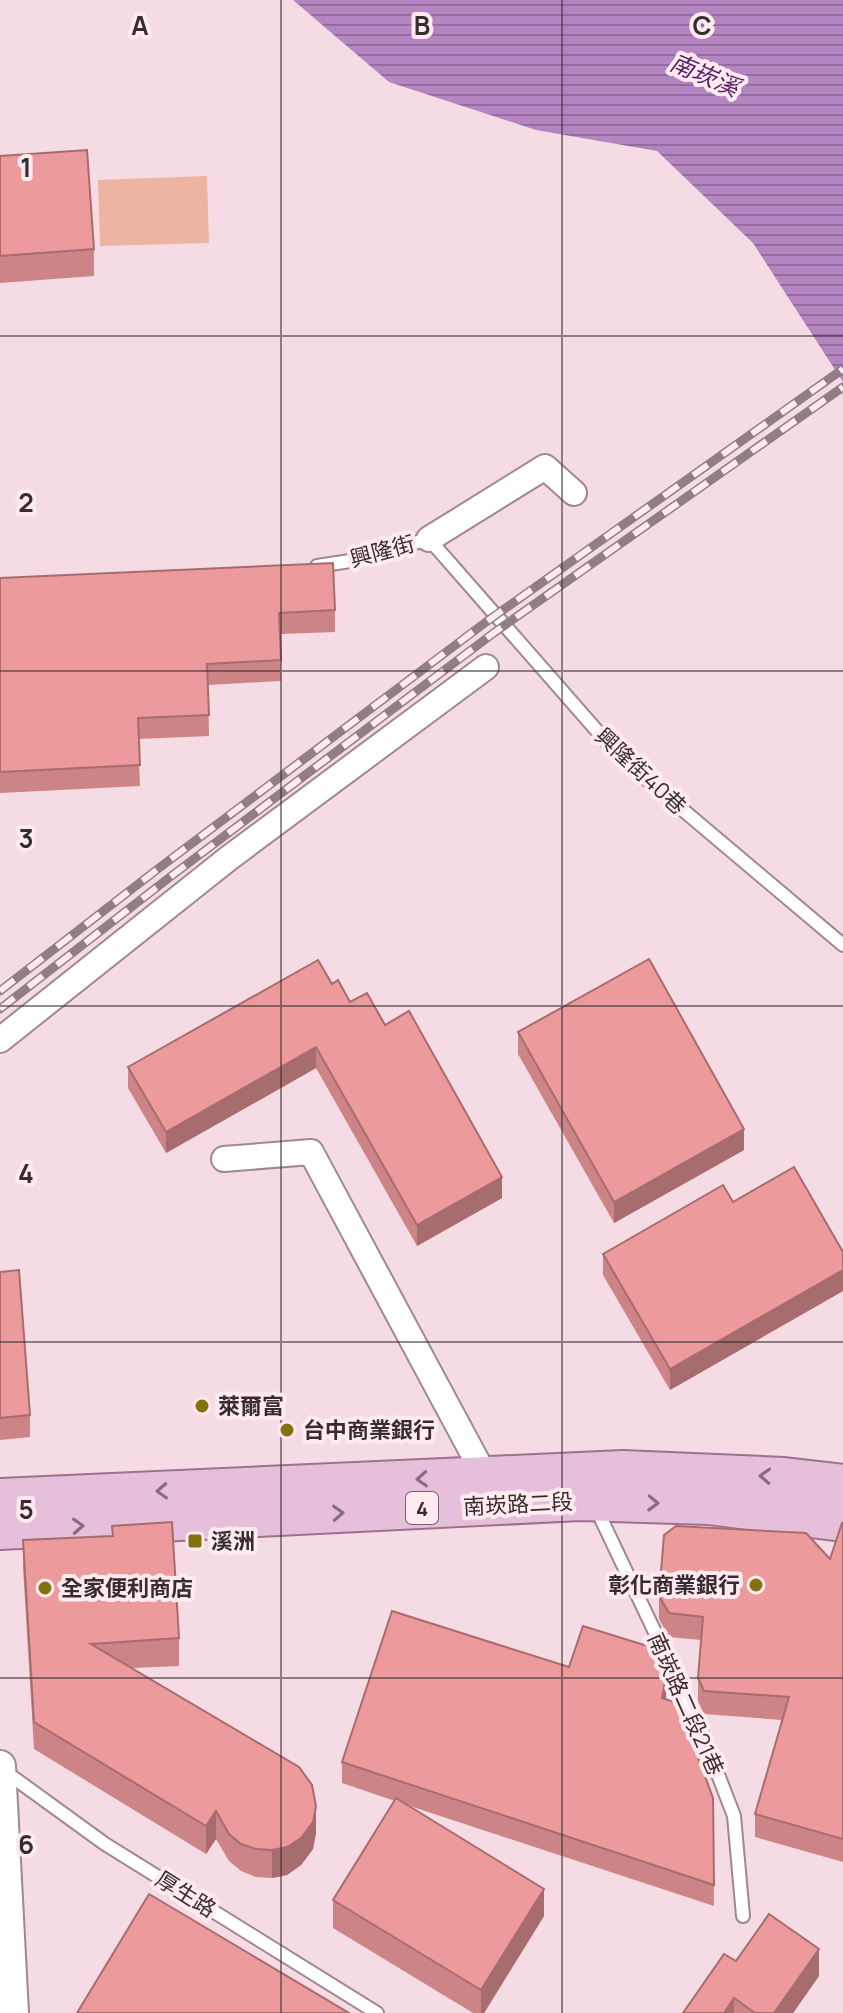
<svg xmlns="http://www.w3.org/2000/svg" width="843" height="2013" font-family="Manrope,'Noto Sans TC',sans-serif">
<defs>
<pattern id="water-rules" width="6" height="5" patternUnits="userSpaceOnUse" patternTransform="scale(2)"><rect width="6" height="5" fill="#b485c1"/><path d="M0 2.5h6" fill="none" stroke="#936d9d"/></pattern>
</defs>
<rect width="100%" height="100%" fill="#f5dbe3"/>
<path fill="#edb4a2" d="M207 176 209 243 100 246 98 180Z"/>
<path fill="url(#water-rules)" d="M293 0H843V382L753 243 657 151 536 130 389 82Z"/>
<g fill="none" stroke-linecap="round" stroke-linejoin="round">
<g stroke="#a0888f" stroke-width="16">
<path id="service" d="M317 566 350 561 429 539 619 756 843 945
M596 1508 699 1725 734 1816 743 1916
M3 1770 105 1844 377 2013"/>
</g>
<g stroke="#a0888f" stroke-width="28">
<path id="minor" d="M429 539 545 467 574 493
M0 1040 229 858 486 667
M224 1159 311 1152 485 1476"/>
</g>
<g stroke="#a0888f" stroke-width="34">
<path id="tertiary" d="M0 1766 13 2013"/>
</g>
<g stroke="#9e718f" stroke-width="42">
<path id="primary" d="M0 1498 623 1470 784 1477 843 1484
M0 1530 580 1501 709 1505 843 1522"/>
</g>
<use href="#service" stroke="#fff" stroke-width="12"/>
<use href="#minor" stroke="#fff" stroke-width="24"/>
<use href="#tertiary" stroke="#fff" stroke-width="30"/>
<use href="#primary" stroke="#e6bfda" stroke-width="38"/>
<g stroke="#907e84" stroke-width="9">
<path id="rail" d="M0 991 159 868 486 622 843 369
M0 1009 170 877 495 632 843 387"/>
</g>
<use href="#rail" stroke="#ffeaf0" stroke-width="6" stroke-dasharray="18" stroke-linecap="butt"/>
</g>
<path fill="#cc8487" d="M0 156 94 249V276L0 283Z
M0 578 335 610V632L280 634 281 681 208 685 209 736 138 739 140 786 0 793Z
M332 984 350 1002 385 1025 502 1198 417 1246 316 1068 166 1153 128 1088V1067Z
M518 1032 744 1150 614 1223 518 1054Z
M733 1202 843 1252V1291L670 1390 603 1275V1254Z
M0 1272 30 1415V1437L0 1440Z
M843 1524V1862L755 1837V1814L782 1720 704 1714 698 1701V1678L701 1640 669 1637 659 1619V1596L830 1559Z
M23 1540 179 1638V1666L133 1668 316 1833 313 1849 301 1865 287 1875 272 1878 256 1877 241 1871 229 1861 216 1839 206 1854 34 1749 23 1567Z
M665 1699 713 1798 714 1906 407 1805 544 1916 484 2013H473L333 1928V1900L395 1801 342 1783V1762Z
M736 1961 819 1976 793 2013H683Z"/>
<path fill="#a66c6e" d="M316 1047V1068L166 1153V1132Z
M744 1129V1150L614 1223V1202Z
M502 1177V1198L417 1246V1225Z
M843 1270V1291L670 1390V1369Z
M666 1677V1699L662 1698Z
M316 1806V1833L313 1849 301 1865 287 1875 272 1878V1850Z
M216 1811V1839L206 1854V1826Z
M544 1889V1916L484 2013H481V1990Z
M819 1949V1976L793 2013H774Z
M734 1998V2013H724Z"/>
<path fill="#ed9a9d" stroke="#a66c6e" stroke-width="2" d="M87 150 94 249 0 256V156Z
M333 563 335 610 279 613 281 660 207 664 209 715 138 718 140 765 0 772V578Z
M649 959 744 1129 614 1202 518 1032Z
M318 960 332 984 338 980 350 1002 367 993 385 1025 409 1011 502 1177 417 1225 316 1047 166 1132 128 1067Z
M794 1167 843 1252V1270L670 1369 603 1254 723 1185 733 1202Z
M19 1270 30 1415 0 1418V1272Z
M172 1522 179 1638 91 1644 299 1767 312 1785 316 1806 313 1822 301 1838 287 1847 272 1850 256 1849 241 1844 229 1834 216 1811 206 1826 34 1722 23 1540 113 1536 112 1526Z
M842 1523 843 1524V1839L755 1814 789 1697 704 1691 698 1678 703 1617 669 1613 659 1596 664 1535 676 1526 806 1533 830 1559Z
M392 1611 569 1667 583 1626 654 1648 666 1677 662 1698 678 1703 713 1798 714 1885 342 1762Z
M396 1798 544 1889 481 1990 333 1900Z
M149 1894 349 2013H77Z
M769 1914 819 1949 774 2013H755L734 1998 724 2013H683L724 1954 736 1961Z"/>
<defs><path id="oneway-chevron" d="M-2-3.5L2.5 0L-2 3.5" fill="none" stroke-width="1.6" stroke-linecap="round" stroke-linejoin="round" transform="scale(2)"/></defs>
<g stroke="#866f7c">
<use href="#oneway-chevron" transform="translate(765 1476) rotate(-177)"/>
<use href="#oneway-chevron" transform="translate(422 1479) rotate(177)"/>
<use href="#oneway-chevron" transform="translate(162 1491) rotate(177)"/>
<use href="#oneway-chevron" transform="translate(653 1503) rotate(2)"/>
<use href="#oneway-chevron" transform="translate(338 1513) rotate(-3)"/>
<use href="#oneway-chevron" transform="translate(78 1526) rotate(-3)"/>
</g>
<path fill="none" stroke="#372d30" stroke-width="2" stroke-opacity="0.55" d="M281 0V2013M562 0V2013M0 336H843M0 671H843M0 1006H843M0 1342H843M0 1678H843"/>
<g fill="#83700f" stroke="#ffeaf0" stroke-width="3">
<circle cx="202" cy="1406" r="8"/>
<circle cx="287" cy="1430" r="8"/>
<rect x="187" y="1533" width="16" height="16" rx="4"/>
<circle cx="756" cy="1585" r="8"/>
<circle cx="45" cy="1588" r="8"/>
</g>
<g text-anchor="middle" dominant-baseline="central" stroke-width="8" stroke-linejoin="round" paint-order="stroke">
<rect fill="#ffeaf0" stroke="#73666a" stroke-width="2" x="406" y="1492" width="32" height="32" rx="6"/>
<g font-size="20" font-weight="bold" fill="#372d30">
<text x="422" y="1508">4</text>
</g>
<g font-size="22" fill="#372d30" stroke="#ffeaf0">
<text transform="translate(382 551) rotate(-15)">興隆街</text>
<text transform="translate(641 771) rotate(43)">興隆街40巷</text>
<text transform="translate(518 1504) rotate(-3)">南崁路二段</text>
<text transform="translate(686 1704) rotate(66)">南崁路二段21巷</text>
<text transform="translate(186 1894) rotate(32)">厚生路</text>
</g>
<g font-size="22" font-weight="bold" fill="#372d30" stroke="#ffeaf0" text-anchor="start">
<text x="218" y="1406">萊爾富</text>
<text x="303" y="1430">台中商業銀行</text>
<text x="211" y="1541">溪洲</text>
<text x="740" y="1585" text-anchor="end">彰化商業銀行</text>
<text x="61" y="1588">全家便利商店</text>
</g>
<g font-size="24" font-style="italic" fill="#561c65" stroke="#ffeaf0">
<text transform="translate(705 74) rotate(23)">南崁溪</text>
</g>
</g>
<g font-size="26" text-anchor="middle" font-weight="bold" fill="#372d30" stroke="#ffeaf0" stroke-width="8" stroke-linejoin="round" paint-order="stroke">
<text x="140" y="35">A</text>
<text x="422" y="35">B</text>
<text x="702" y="35">C</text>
<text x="26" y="177">1</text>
<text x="26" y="512">2</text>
<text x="26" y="848">3</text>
<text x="26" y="1183">4</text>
<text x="26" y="1519">5</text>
<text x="26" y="1854">6</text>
</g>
</svg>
